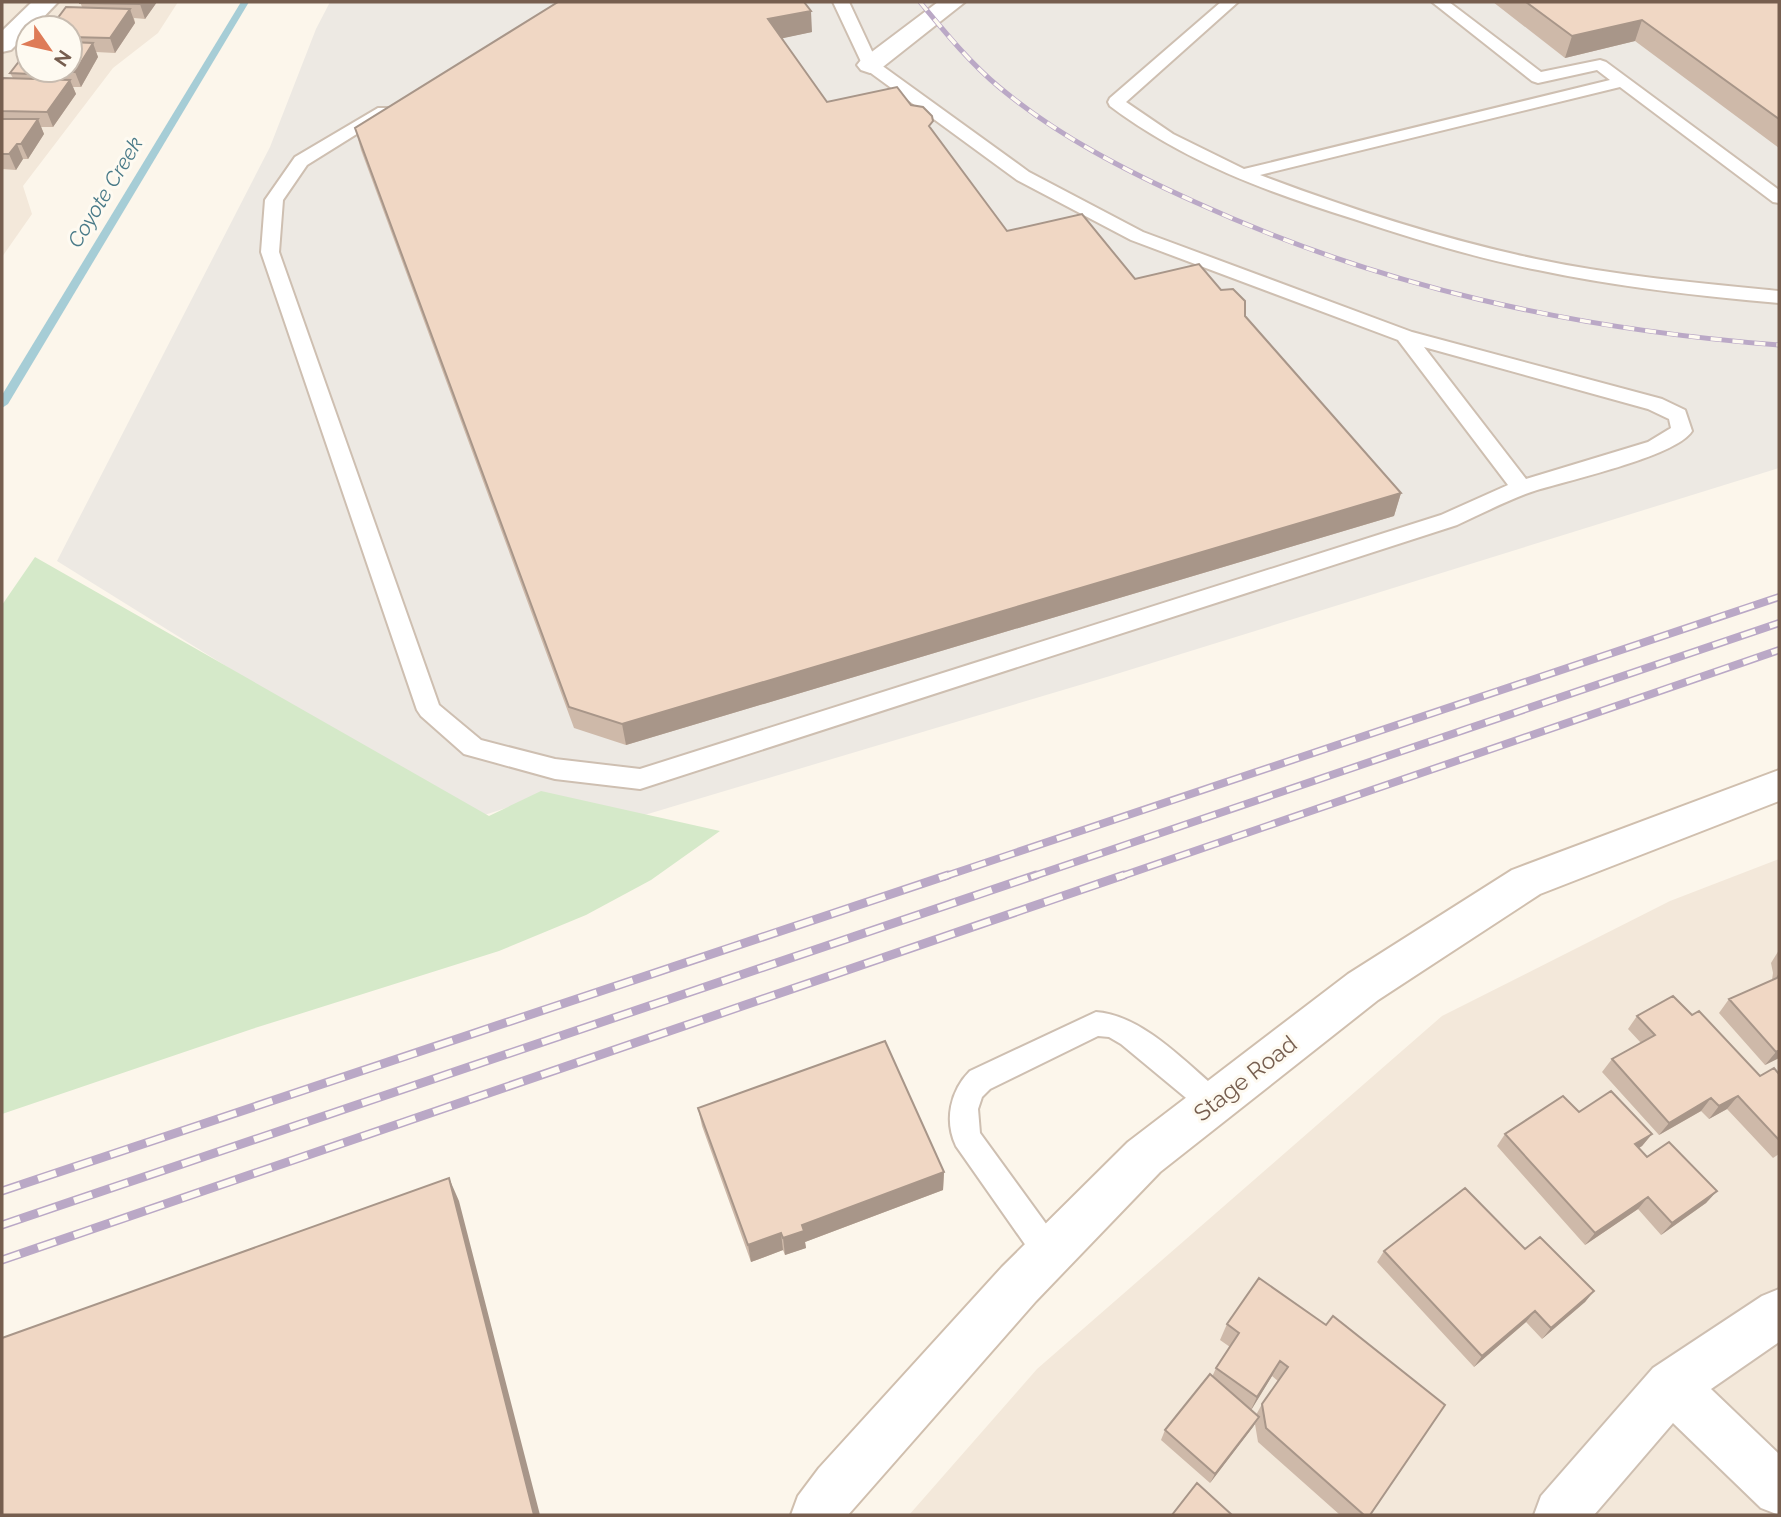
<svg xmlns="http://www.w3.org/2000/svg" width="1781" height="1517" font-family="Raleway,sans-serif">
<rect width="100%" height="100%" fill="#fcf6eb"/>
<path fill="#f3e8da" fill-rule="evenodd" d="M2 2H178L158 33 113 68 23 186 32 214 2 257ZM28 28H70V70H28Z
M1779 859V1515H909L1037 1369 1442 1016 1670 901Z"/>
<path fill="#ede9e3" d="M330 2H1779V468L1110 676 621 822 531 800 472 819 57 561 270 147 316 29Z"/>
<path fill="#d5e9c9" d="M35 557 489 816 541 791 720 831 651 880 586 915 499 951 252 1029 2 1114V605Z"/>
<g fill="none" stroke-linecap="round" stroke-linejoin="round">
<path fill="#a6cdd6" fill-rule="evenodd" d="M241 2H249L8 404 2 408V395Z"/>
<g stroke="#cebfb1" stroke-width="4">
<path id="service" d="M833 2H849L877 62 1029 172 1143 232 1412 332 1662 399 1685 410 1692 431C1676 457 1564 481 1531 492 1506 501 1481 514 1457 525L640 789 555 779 464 754 421 716 417 710 261 252 265 200 295 157 378 108H390L392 112 307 165 283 200 279 252 439 705 481 740 555 759 640 769 1441 515 1508 485 1398 340 1131 240 1017 180 864 68ZM1424 347 1648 409 1669 419 1671 428 1648 442 1526 479Z
M1221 2H1238L1126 102 1173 134 1244 169 1610 80 1597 70 1538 83 1532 81 1432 2H1449L1541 72 1600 60 1606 62 1779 190V203L1773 202 1620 87 1260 175C1350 209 1442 239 1536 259 1616 276 1698 283 1779 291V303C1699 296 1617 287 1538 270 1475 258 1414 239 1354 219 1267 192 1183 161 1110 106L1108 102 1110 98Z
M1096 1012C1143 1015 1188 1065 1223 1094L1227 1103 1223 1112 1213 1116 1203 1112 1121 1044 1109 1037 1098 1036 990 1089 982 1097 978 1109 980 1133 1060 1243 1064 1253 1060 1263 1049 1268 1038 1263 956 1146C944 1121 950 1091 970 1071Z"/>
</g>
<g stroke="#cebfb1" stroke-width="4">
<path id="minor" d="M32 2H58L33 28H28V33L11 50 2 52V31Z
M938 2H965L879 70 870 73 861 70 857 65 861 60Z
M1779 1289V1342L1711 1389 1779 1454V1515L1761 1508 1673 1423 1594 1515H1534L1541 1496 1653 1368 1762 1296Z"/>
</g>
<g stroke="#d0bfae" stroke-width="4">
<path id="secondary" d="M1779 770V801L1540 894 1378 1000 1160 1172 1036 1301 848 1515H791L798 1496 819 1468 1002 1267 1128 1142 1348 974 1512 870Z"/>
</g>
<use href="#service" fill="#fff" fill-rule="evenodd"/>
<use href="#minor" fill="#fff" fill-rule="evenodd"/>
<use href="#secondary" fill="#fff" fill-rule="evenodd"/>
<g stroke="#baa8c6" stroke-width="5">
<path id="rail-far2" d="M920 2C945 32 969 62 999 87 1058 136 1126 171 1195 202 1383 288 1574 329 1779 345"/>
</g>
<g stroke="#baa8c6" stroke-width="8">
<path id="rail-far1" d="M943 877 1779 597
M1031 877 1779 623
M1119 877 1779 650"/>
</g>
<g stroke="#baa8c6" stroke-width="9">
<path id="rail" d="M2 1191 948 875
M2 1225 1036 875
M2 1260 1124 875"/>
</g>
<use href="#rail-far2" stroke="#fefaf1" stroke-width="3.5" stroke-dasharray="11" stroke-linecap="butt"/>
<use href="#rail-far1" stroke="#fefaf1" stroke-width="5" stroke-dasharray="15" stroke-linecap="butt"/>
<use href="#rail" stroke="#fefaf1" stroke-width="6" stroke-dasharray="19" stroke-linecap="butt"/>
</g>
<path fill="#ceb9a9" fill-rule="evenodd" d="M80 2H157L145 19 134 18 135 23 115 53 96 52 98 57 81 87H73L76 94 53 127H41L44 134 28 159H23L16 170 2 169V80L13 78 10 73 70 70V28H56L54 23 82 7Z
M558 2 812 32 782 38 827 102 911 105 933 131 1007 231 1135 279 1245 316 1401 493 1394 516 626 745 574 728 361 150 355 128Z
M1493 2H1779V148L1635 41 1565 58Z
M1779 950V1058L1765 1065 1719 1013 1729 999 1772 980 1773 973 1771 963Z
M1692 1015 1760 1076 1779 1074V1154L1773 1158 1727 1109 1709 1119 1701 1111 1659 1135 1602 1072 1612 1059 1641 1043 1628 1029 1637 1016Z
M698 1108 944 1172 943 1190 805 1242 806 1248 785 1255 783 1250 751 1262 702 1126Z
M1579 1112 1652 1134 1642 1146 1639 1148 1647 1157 1717 1191 1706 1203 1661 1235 1638 1209 1585 1245 1497 1146 1505 1134Z
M1525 1249 1594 1291 1585 1302 1542 1339 1526 1322 1474 1367 1377 1262 1384 1251Z
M1259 1278 1370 1515H1340L1258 1442 1255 1424 1210 1483 1161 1440 1165 1430 1212 1377 1216 1368 1230 1347 1220 1340 1227 1324ZM1272 1376 1278 1381 1262 1404 1256 1415 1251 1410Z"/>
<path fill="#a89689" d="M142 2H157L145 19 140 4Z
M130 9 135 23 115 53 110 38Z
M811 11 812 32 770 41 768 19Z
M1642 20 1635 41 1565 58 1572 36Z
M93 43 98 57 81 87 75 72Z
M52 72 58 87 56 90 50 75Z
M70 80 76 94 53 127 47 112Z
M38 119 44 134 28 159 21 144Z
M17 144 23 159 16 170 9 154Z
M1401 493 1394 516 626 745 622 724Z
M1779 1050V1058L1765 1065 1776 1052Z
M1738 1096 1727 1109 1709 1119 1719 1106Z
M1711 1098 1701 1111 1659 1135 1669 1123Z
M1652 1134 1642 1146 1625 1157 1635 1144Z
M944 1172 943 1190 805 1242 806 1248 785 1255 783 1238 802 1225Z
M449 1178 459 1201 540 1515H534Z
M1717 1191 1706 1203 1661 1235 1672 1223Z
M1648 1197 1638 1209 1585 1245 1595 1233Z
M781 1233 783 1250 751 1262 748 1245Z
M1594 1291 1585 1302 1542 1339 1551 1328Z
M1535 1311 1526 1322 1474 1367 1482 1356Z
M1280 1361 1272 1376 1250 1412 1257 1397Z
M1259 1417 1253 1427 1210 1483 1215 1474Z"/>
<path fill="#f0d7c4" stroke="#a89689" stroke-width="2" d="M80 2H142L140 4 80 3Z
M558 2H804L811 11 768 19 827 102 897 87 911 105 923 107 932 116 933 121 929 126 1007 231 1082 214 1135 279 1199 264 1221 290 1233 289 1245 301V316L1401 493 622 724 569 707 355 128Z
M1526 2H1779V119L1642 20 1572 36Z
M66 7 130 9 110 38 70 37V28H61L64 23H54Z
M70 42 93 43 75 72H52L50 75 10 73 24 55H28V70H70Z
M3 78 70 80 47 112 2 111V80Z
M2 119H38L21 144H17L9 154H2Z
M1779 975V1050L1776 1052 1729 999 1777 978Z
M1673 996 1692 1015 1699 1011 1760 1076 1774 1068 1779 1074V1140L1738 1096 1719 1106 1711 1098 1669 1123 1612 1059 1655 1035 1637 1016Z
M885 1041 944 1172 802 1225 804 1231 783 1238 781 1233 748 1245 698 1108Z
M1611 1091 1652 1134 1635 1144 1647 1157 1669 1142 1717 1191 1672 1223 1648 1197 1595 1233 1505 1134 1563 1096 1579 1112Z
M449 1178 534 1515H2V1338Z
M1465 1188 1525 1249 1540 1237 1594 1291 1551 1328 1535 1311 1482 1356 1384 1251Z
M1259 1278 1326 1325 1333 1316 1445 1405 1370 1515H1364L1266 1428 1262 1404 1288 1367 1280 1361 1257 1397 1216 1368 1239 1333 1227 1324Z
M1210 1374 1259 1417 1215 1474 1165 1430Z
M1197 1483 1232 1515H1172Z"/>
<g text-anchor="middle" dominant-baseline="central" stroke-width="6" stroke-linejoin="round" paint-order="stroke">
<g font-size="21" font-style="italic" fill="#497a88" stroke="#fefaf1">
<text transform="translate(105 192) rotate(-59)">Coyote Creek</text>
</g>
<g font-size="23" fill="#765e4f" stroke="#fefaf1">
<text transform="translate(1245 1078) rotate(-38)">Stage Road</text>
</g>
</g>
<rect width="1781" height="1517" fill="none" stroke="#765e4f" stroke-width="7"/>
<g transform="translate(49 49) rotate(124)"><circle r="33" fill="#fefaf1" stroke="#c8bcb0" stroke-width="2"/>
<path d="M0-5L12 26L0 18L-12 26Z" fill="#de7b57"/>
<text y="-10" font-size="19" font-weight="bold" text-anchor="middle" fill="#765e4f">N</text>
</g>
</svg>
